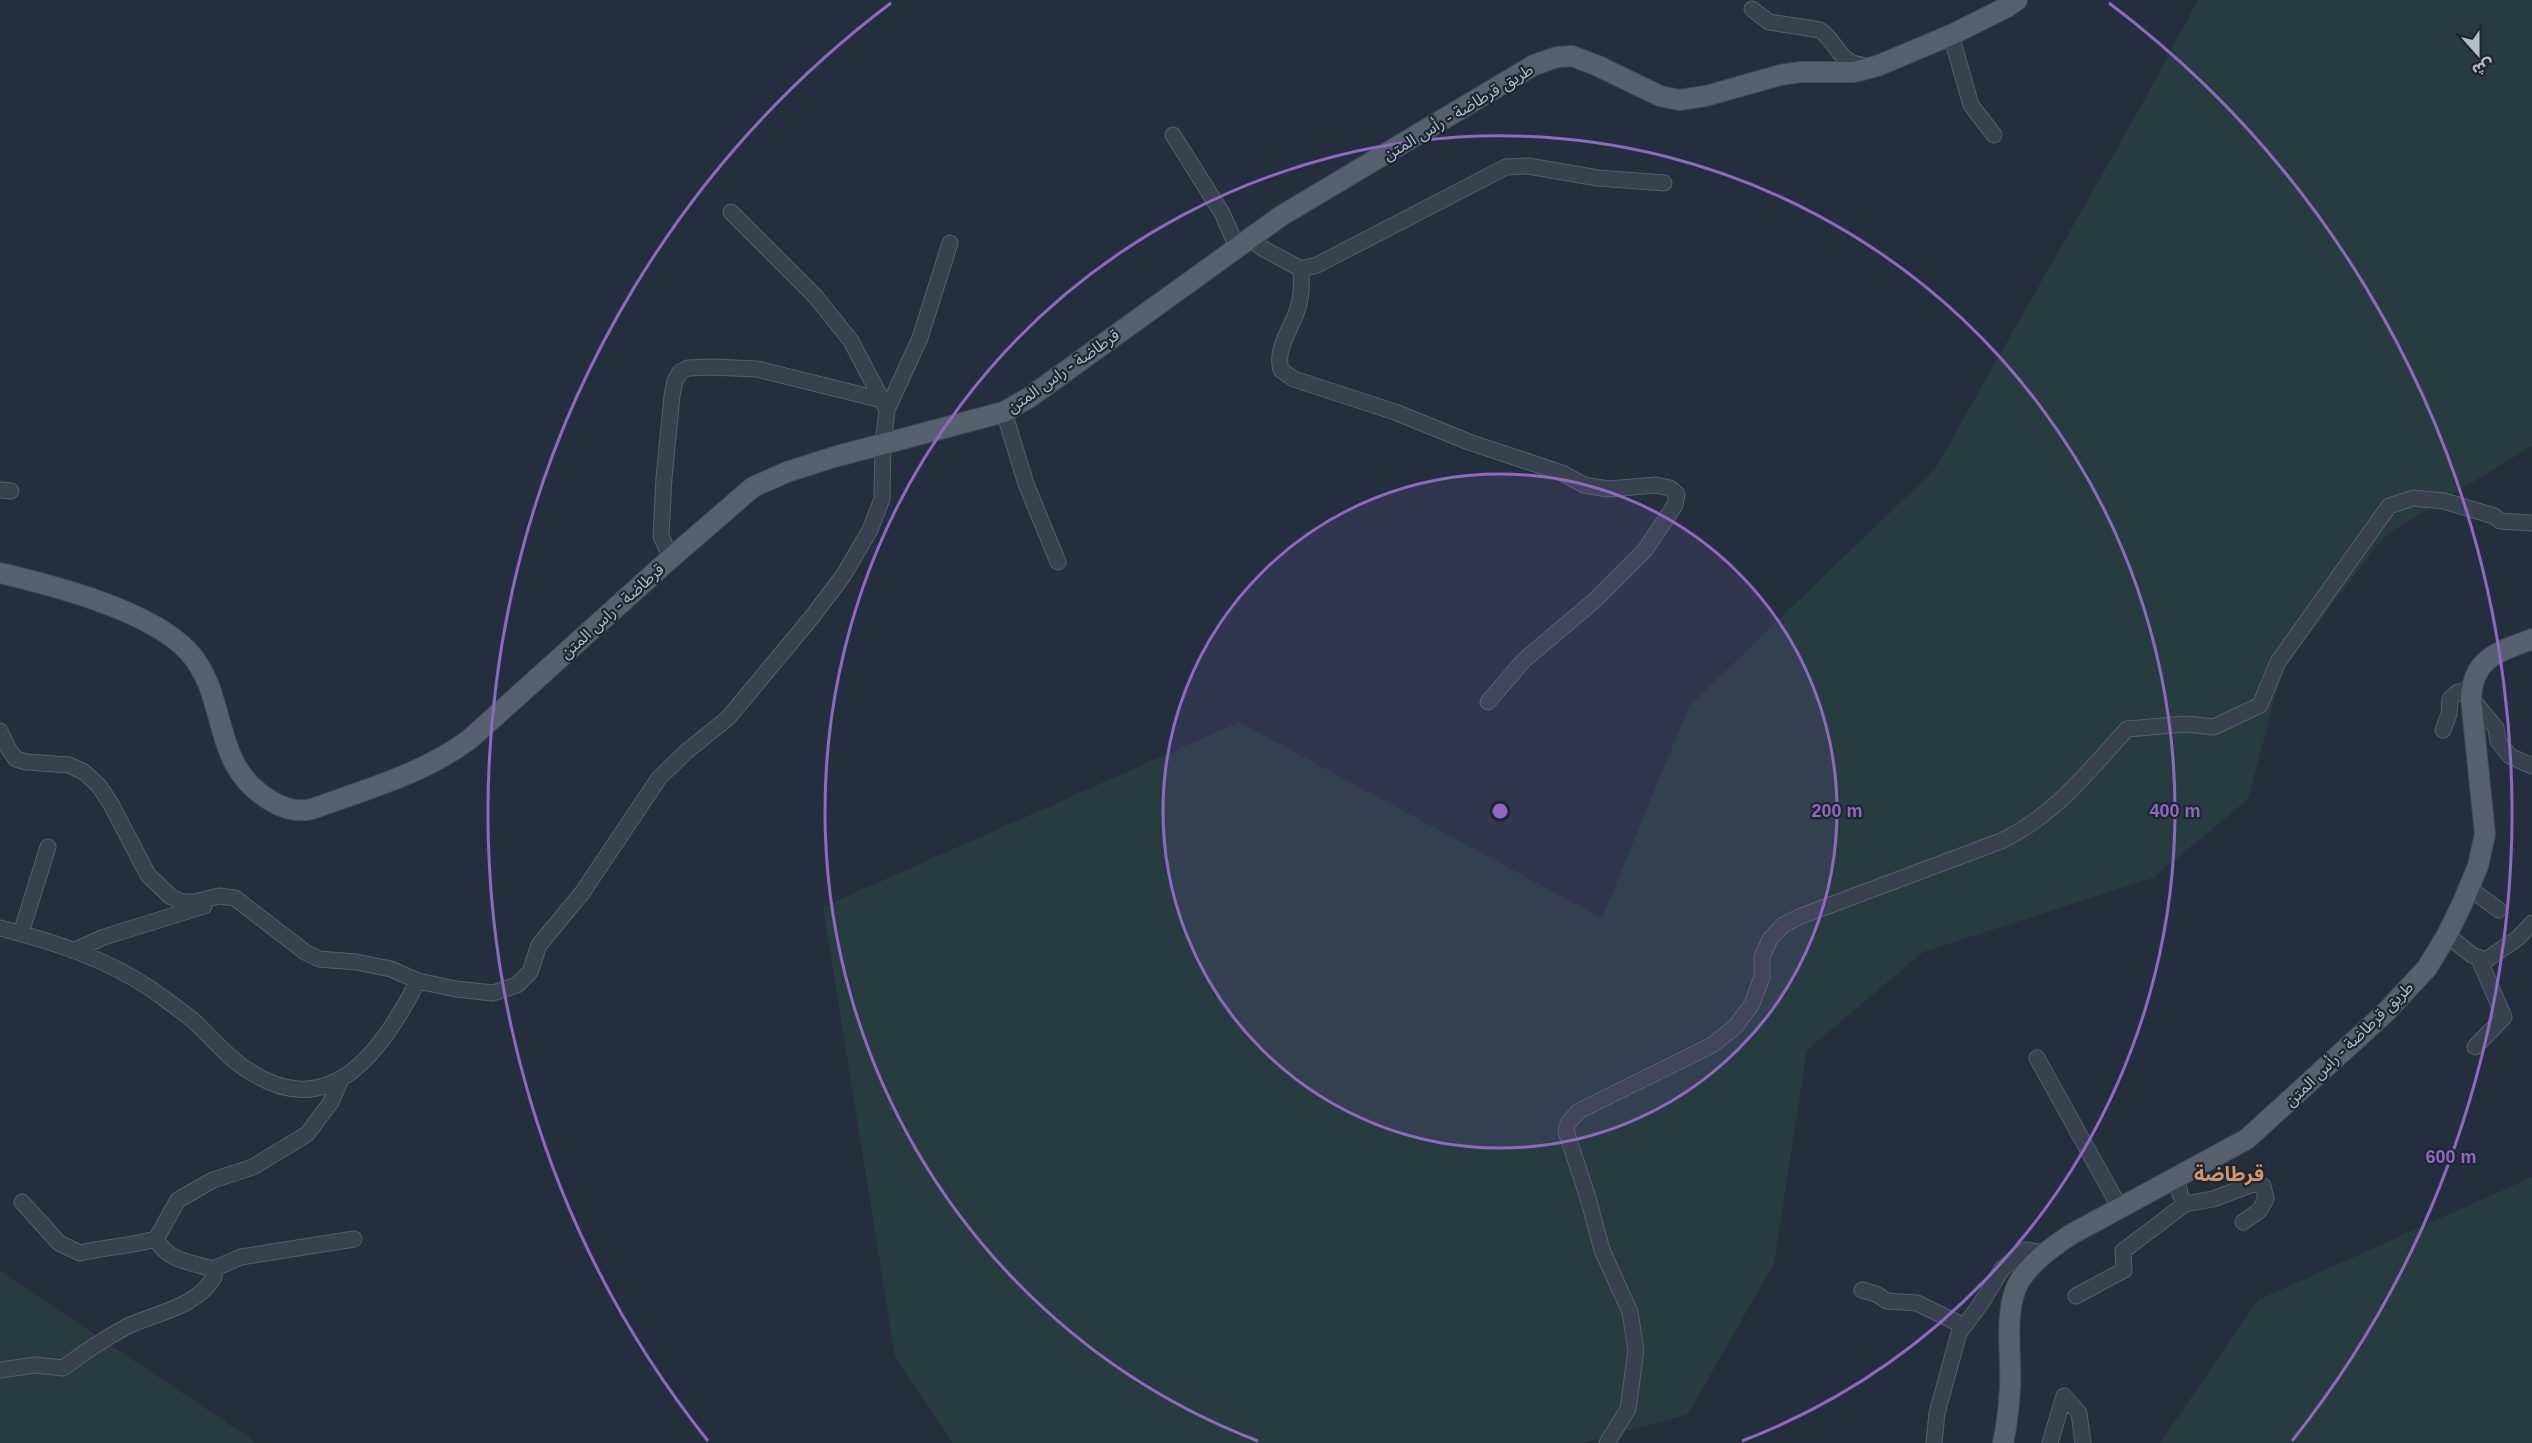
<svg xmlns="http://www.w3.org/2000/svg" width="2532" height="1443" font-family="Arial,'Noto Sans Arabic',sans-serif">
<rect width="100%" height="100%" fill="#242f3e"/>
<path fill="#263c3f" d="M2198 0H2532V446L2384 536 2282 671 2248 799 2153 878 1923 952 1807 1050 1774 1263 1688 1414 1583 1443H953L895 1357 823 907 1239 722 1602 918 1689 706 1935 469 2145 99Z
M2532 1177V1443H2160L2258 1300Z
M0 1271 257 1443H0Z"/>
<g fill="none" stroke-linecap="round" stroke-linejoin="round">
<g stroke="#565f6c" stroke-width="17">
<path id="minor" d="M1752 9 1769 22 1820 30C1840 44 1837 66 1871 66
M1951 35 1971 105 1994 135
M1173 135 1222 213 1237 247
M731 212 815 296 851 341 882 400
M1250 238 1262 248 1301 269 1317 265 1506 167 1528 166 1598 178 1664 183
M1301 269C1302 284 1302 297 1297 311 1290 331 1275 349 1281 370L1294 379 1395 412 1469 442 1562 473 1584 485 1608 489 1656 485 1670 488 1677 494 1675 505 1645 550 1594 601 1524 660 1488 702
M887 410 920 338 950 243
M1004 412 1026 484 1058 562
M0 490 11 491
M2471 698 2496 728 2498 741 2510 756 2532 766
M2443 730 2449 714 2450 699 2458 692 2472 689
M0 731 8 748 16 759 26 762 69 765 84 772 99 786 111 804 148 875 171 897 183 902H195L219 896 235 898 305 952 319 959 356 962 391 969 418 981 456 989 493 993 517 985 530 972 539 945 582 893 659 778 687 751 728 718 812 617 843 576 870 530 882 499 883 444 887 410 882 400 757 369 711 367 688 368 680 372 675 381 672 396 664 478 661 536 671 558
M2469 888 2499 910
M0 928C54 942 105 958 151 989 166 1000 181 1010 195 1022 213 1039 228 1058 249 1071 333 1126 384 1046 418 981
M21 933 48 847
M2447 935 2472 955 2486 960 2518 938 2532 923
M75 950 104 937 204 906
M2475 1047 2504 1017 2479 959
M2037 1058 2120 1208
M2177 1178 2180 1194 2185 1204 2213 1199 2253 1184 2263 1186 2266 1199 2259 1211 2243 1222
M22 1202 59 1243 80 1253C105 1247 131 1246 156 1239
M211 1270 241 1257 354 1239
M1862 1290 1876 1294 1887 1301 1917 1303 1964 1326
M2076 1296 2124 1270 2123 1251 2185 1204
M0 1370 35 1365 63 1368C83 1353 104 1339 126 1327 155 1313 196 1308 214 1277L210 1268C188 1262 167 1260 156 1239L178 1200 213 1180 253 1167 307 1134 331 1102 341 1079
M1607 1443 1628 1409 1636 1350 1630 1312 1602 1250 1588 1198 1566 1131 1568 1123 1579 1111 1712 1045 1735 1027 1752 1004 1762 977V957L1770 939 1783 925 1801 916 2001 841C2055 815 2087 773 2127 729L2186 724 2214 727 2260 705 2278 662 2389 506 2413 498 2444 501 2494 516 2500 521 2532 523
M1934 1443 1937 1413 1959 1333 1980 1305 2002 1269 2026 1250 2044 1253
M2050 1443 2064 1396 2079 1413 2083 1443"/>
</g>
<g stroke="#414a57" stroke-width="22">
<path id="major" d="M0 573C55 586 149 610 188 651 231 698 208 766 273 802 285 809 299 812 312 809 367 789 423 774 470 739L671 558 753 487 787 472 834 457 1004 412 1030 397 1281 216 1534 65 1557 57 1572 56 1598 66 1660 96 1679 100 1706 96 1780 75 1801 72H1854L1877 66 1951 35 2007 7 2017 0
M2003 1443C2007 1425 2009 1406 2010 1388 2012 1357 2003 1310 2019 1282 2031 1262 2051 1248 2070 1235L2247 1139 2386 1012 2427 968 2447 935 2463 902 2478 866 2485 834 2471 698C2473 657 2499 652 2532 639"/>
</g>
<use href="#minor" stroke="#38414e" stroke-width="15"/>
<use href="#major" stroke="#56606e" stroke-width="20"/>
</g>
<circle cx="1500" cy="811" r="337" fill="#9266c3" fill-opacity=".12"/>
<g fill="none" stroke="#9266c3" stroke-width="3">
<circle cx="1500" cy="811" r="337"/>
<path d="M1258 1441A675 675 0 1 1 1742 1441"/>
<path d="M708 1441A1012 1012 0 0 1 891 3M2109 3A1012 1012 0 0 1 2292 1441"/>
</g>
<g text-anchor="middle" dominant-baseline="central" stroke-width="4.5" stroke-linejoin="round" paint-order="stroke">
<g font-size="16" fill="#b4bcc9" stroke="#1d2633">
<text transform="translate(1458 112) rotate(-31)">طريق قرطاضة - رأس المتن</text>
<text transform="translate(1063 371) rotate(-35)">قرطاضة - راس المتن</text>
<text transform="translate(612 611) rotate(-42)">قرطاضة - راس المتن</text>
<text transform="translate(2349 1044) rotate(-44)">طريق قرطاضة - رأس المتن</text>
</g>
<g font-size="20" font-weight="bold" fill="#d59563" stroke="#1d2633">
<text x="2229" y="1174">قرطاضة</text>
</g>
</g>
<circle cx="1500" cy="811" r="9" fill="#9266c3" stroke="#1d2633" stroke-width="3"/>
<g font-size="18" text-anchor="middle" font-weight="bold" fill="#9266c3" stroke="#1d2633" stroke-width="4.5" stroke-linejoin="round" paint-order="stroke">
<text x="1837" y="817">200 m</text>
<text x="2175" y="817">400 m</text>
<text x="2451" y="1163">600 m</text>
</g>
<g transform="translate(2478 54) rotate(159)" stroke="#1d2633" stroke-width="4.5" paint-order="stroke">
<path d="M0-4.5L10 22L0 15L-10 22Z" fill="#b4bcc9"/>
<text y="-9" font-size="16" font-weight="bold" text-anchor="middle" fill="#b4bcc9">ش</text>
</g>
</svg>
